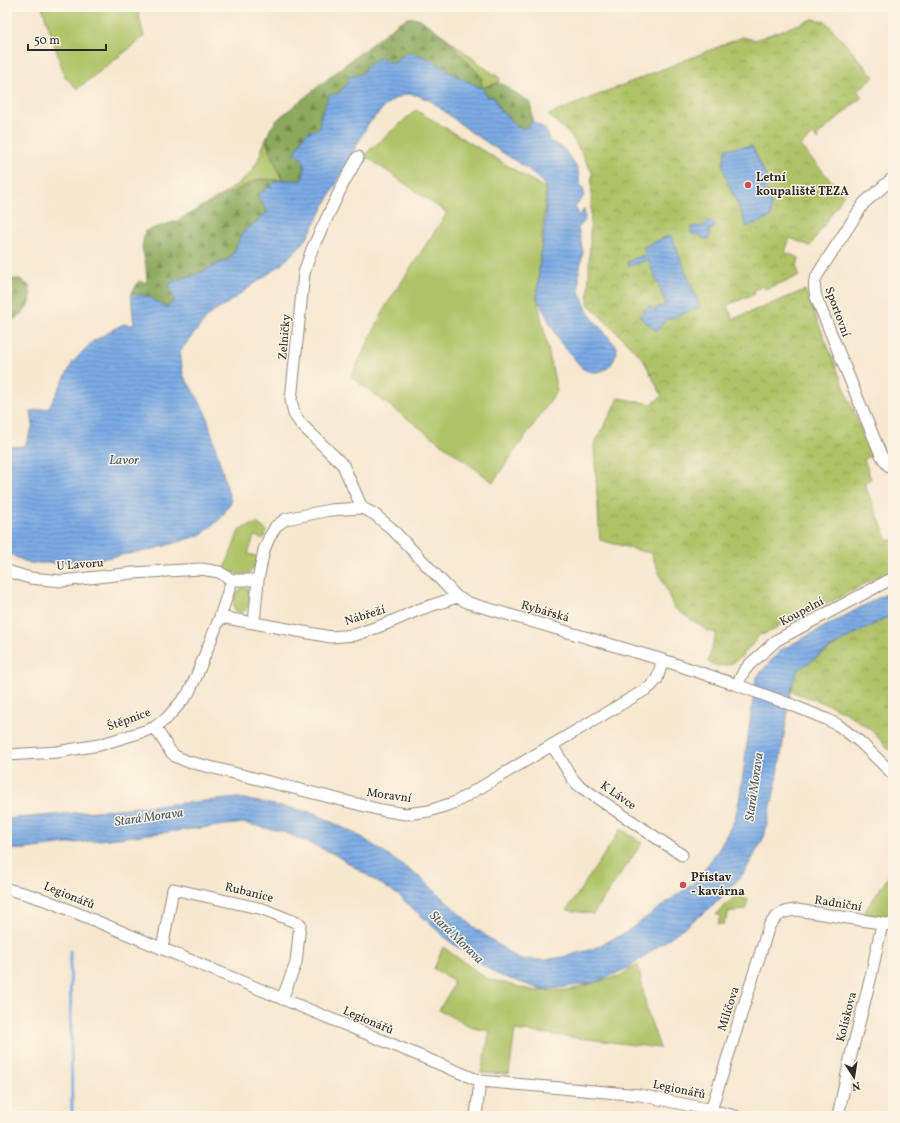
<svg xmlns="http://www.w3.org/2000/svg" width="900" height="1123" font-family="Vollkorn,serif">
<defs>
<pattern id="forest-firs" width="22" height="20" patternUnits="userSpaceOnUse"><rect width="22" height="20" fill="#8ba85b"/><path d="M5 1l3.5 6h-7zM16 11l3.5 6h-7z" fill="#72894b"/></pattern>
<pattern id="park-crowns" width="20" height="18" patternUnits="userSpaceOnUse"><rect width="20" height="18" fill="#afc266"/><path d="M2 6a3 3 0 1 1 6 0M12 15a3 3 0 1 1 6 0" fill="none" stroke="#8f9e54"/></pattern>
<pattern id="water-rules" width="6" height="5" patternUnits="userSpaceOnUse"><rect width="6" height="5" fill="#7babe5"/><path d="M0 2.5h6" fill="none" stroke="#658bba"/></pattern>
</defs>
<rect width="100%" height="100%" fill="#fcf5e5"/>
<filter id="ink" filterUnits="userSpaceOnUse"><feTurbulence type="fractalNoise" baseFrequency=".025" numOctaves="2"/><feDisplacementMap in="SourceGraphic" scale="8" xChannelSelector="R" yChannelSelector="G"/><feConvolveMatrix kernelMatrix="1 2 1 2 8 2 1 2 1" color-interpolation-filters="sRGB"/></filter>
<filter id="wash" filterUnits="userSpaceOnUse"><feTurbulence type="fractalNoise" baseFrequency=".012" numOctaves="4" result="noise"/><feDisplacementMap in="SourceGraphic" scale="16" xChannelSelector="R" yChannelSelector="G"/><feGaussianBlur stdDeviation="0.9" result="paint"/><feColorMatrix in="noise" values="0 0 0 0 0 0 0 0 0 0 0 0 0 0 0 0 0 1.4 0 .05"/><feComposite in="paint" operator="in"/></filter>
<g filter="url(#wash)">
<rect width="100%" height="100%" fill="#f7e7cf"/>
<path fill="#afc266" stroke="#6d7648" d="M42 7H137L144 37 77 89 65 77Z
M445 37 489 71 500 78 498 83 493 84 482 88 481 77Z
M416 110 546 189 537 298 557 391 493 482 351 377 387 304 447 213 364 155Z
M268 135 267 143 282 180 259 179 198 209C214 199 243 184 253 169 260 159 262 146 268 135Z
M257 523 267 531 263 539 254 536 248 554 256 556 258 558C254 578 239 578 225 568L239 531 243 528Z
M242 588C245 588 246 587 248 590 251 595 249 620 235 610 232 603 235 591 242 588Z
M621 829 642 843 593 914 567 910Z
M893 870V918L863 914Z
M737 895 748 900 745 910 735 911 734 912H728L727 919H725L724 924H718L719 919 721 917 716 914Z
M443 947 487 979 536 991 570 990 621 975 638 965 647 1011 660 1048 515 1030 509 1074 481 1073 490 1031 473 1028 439 1010 453 986V980L434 969Z"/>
<path fill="url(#forest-firs)" stroke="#5b6a43" d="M408 18H417L420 19 445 37 481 77 482 88 493 84H502L531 103 532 121 529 126 523 129 516 126 512 123 509 117 500 111 494 97 486 96 482 88 458 77 393 64 368 65 361 74 347 84 322 110 320 117V128L304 161V173L302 180H282L267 143 268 135 270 129 279 118 335 73 398 23Z
M259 179 278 180 257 196 268 212 243 232 231 257 195 275 176 280 169 285 175 301 166 307 148 296 131 294 139 281 147 283 146 266 142 248 145 231 177 221 198 209Z
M7 279H20L29 286C34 305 23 315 7 323Z"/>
<path fill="url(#park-crowns)" stroke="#6d7648" d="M813 19 826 22 874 77 857 91 862 97 817 136 819 138 818 140 813 134 800 146 844 195 810 246 790 238 785 252 799 258 797 266 799 276 765 289 764 286 754 290 755 294 727 305 733 319 805 290 872 456 864 459 871 479 864 483 888 541 893 539V569L808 614 778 626V628L762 635 761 633C750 646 739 666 720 666 716 666 711 664 708 662L716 633 708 631 674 608 651 553 641 551 600 540 594 445 619 398 652 404 662 396 643 359 588 304 592 172 571 135 548 115 743 37 755 40Z
M893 614V754L872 731 848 714 832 706 791 691 795 676 798 670 807 663 849 637Z"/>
<path fill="url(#water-rules)" stroke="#536b88" d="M405 53 418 54 433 61 458 77 482 88 485 92 486 96 494 97 500 111 509 117 512 123 516 126 523 129 529 126 532 121C542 127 549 129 549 141L560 146 564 149 577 168 579 176V182L584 191V196L575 207 580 216 584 208 585 221 578 228 583 252 579 272V291L588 313 617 347C616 366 602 378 583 369L560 342 537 298 540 261 545 224 546 201V189L541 180 528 169 471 132 431 101 417 95 407 94 396 98 387 104 368 124 306 240 282 264 222 307 209 315 180 351 183 375 199 400 207 417 231 502 221 518 201 535 151 550 105 558 52 563H30L15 557 7 551V452L9 447 25 446 33 425 31 411 49 408 73 362 92 342 123 324 134 325 131 294 148 296 166 307 175 301 169 285 176 280 195 275 231 258 243 232 268 212 257 196 278 180H302L304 173V161L295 153 303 137 308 132 320 128V118L329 95 338 94 347 84 349 77 361 74 368 65 381 57 393 64Z
M752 146 769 182 763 188 771 193V217L747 227 725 175 723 163 726 149Z
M710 221 713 222 715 225 713 229 709 230V232L710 235 709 238 705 239 702 238 699 234 695 235 692 234 691 231 692 227 696 226 699 227 700 226 705 225 706 222Z
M671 235 700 307 666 320 657 331 639 317 649 306 656 311V308L666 304 648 260 629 266 627 262 646 254 643 247Z
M893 590V614L849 637 824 652 798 670 795 676 791 691 778 774 764 837 752 859 743 874 713 906 630 967 594 983 543 990 496 974 448 940 398 895 334 854 284 832 243 823 25 849 7 850V819L239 798 314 813 363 838 422 879 474 927 518 959 545 960 563 957 593 949 625 933 696 881 719 849 735 819 740 796 756 678 768 664 781 650Z"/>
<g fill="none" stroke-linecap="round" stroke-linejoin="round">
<path stroke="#7babe5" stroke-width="3" d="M70 951 72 1116"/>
</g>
</g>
<g filter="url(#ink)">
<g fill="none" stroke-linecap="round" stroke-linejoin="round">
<g stroke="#91897d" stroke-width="13">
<path id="minor" d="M358 157 344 182 312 249 304 273 291 400 294 414 301 424 343 465 362 508
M893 178 864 203 821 269C814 280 813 284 816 297L881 455 887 464 893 469
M7 571 30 578 62 581 133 573 201 569 219 572 232 580H258
M232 580 220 617 254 623
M457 597 418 610 386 624 355 635 331 637 254 623 258 580 264 550 269 538 276 526 286 519 330 510 362 508 374 514 391 528 457 597 469 603 663 660 737 685 792 705 826 719 838 725 860 742 893 774
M737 685 744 671 750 664 777 640 893 578
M155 727 170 751 175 756 186 761 381 810 406 814 429 811 456 802 650 687 657 679 663 660
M552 745 572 778 578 785 682 855
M7 755 57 752 99 745 145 731 155 727 167 718 188 694 196 677 220 617
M7 889 23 893 48 901 480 1081 640 1095 711 1110 735 1116
M162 949 173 889 263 909 300 924 296 963 282 999
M476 1116 480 1081
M710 1116 711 1110 769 926C777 914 783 911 797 910L893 925
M838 1116 851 1055 871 976 882 924"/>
</g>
<use href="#minor" stroke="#fff" stroke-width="11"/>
</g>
</g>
<g fill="#d1495b" stroke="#fcf5e5" stroke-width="1.5">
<circle cx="748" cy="185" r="4"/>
<circle cx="683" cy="885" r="4"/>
</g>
<g text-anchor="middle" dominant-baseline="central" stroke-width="3" stroke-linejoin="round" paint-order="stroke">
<g font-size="12" font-weight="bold" fill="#2b2b2b" stroke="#fcf5e5" text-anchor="start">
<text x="756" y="178">Letní<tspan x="756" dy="14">koupaliště TEZA</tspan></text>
<text x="691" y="878">Přístav<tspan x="691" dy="14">- kavárna</tspan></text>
</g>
<g font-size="12" fill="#2b2b2b" stroke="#fcf5e5">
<text transform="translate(837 312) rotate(70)">Sportovní</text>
<text transform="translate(285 337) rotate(-85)">Zelničky</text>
<text transform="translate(80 565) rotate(-4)">U Lavoru</text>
<text transform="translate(545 612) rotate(16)">Rybářská</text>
<text transform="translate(802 612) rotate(-28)">Koupelní</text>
<text transform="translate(365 616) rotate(-17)">Nábřeží</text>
<text transform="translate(129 720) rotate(-20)">Štěpnice</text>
<text transform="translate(389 796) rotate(8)">Moravní</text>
<text transform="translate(618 796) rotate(35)">K Lávce</text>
<text transform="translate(249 893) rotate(14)">Rubanice</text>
<text transform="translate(69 896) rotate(22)">Legionářů</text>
<text transform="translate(838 904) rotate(9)">Radniční</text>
<text transform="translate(729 1009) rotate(-72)">Milíčova</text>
<text transform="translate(847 1017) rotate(-76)">Kolískova</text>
<text transform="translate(368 1021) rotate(23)">Legionářů</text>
<text transform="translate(679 1090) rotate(12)">Legionářů</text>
</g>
<g font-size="13" font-style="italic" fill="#47586c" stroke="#fcf5e5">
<text x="124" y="461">Lavor</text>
<text transform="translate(755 787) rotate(-82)">Stará Morava</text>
<text transform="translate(149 818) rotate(-8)">Stará Morava</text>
<text transform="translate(456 938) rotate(44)">Stará Morava</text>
</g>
</g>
<rect width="900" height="1123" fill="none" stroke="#fcf5e5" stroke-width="24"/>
<g transform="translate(854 1077) rotate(168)" stroke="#fcf5e5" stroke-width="3" paint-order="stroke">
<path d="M0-3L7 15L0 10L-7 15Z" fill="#2b2b2b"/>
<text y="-6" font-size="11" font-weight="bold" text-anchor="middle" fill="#2b2b2b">N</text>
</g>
<path d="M28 44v6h78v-6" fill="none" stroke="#2b2b2b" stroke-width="2"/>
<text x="34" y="44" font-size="12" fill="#2b2b2b" stroke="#fcf5e5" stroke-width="3" paint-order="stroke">50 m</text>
</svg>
